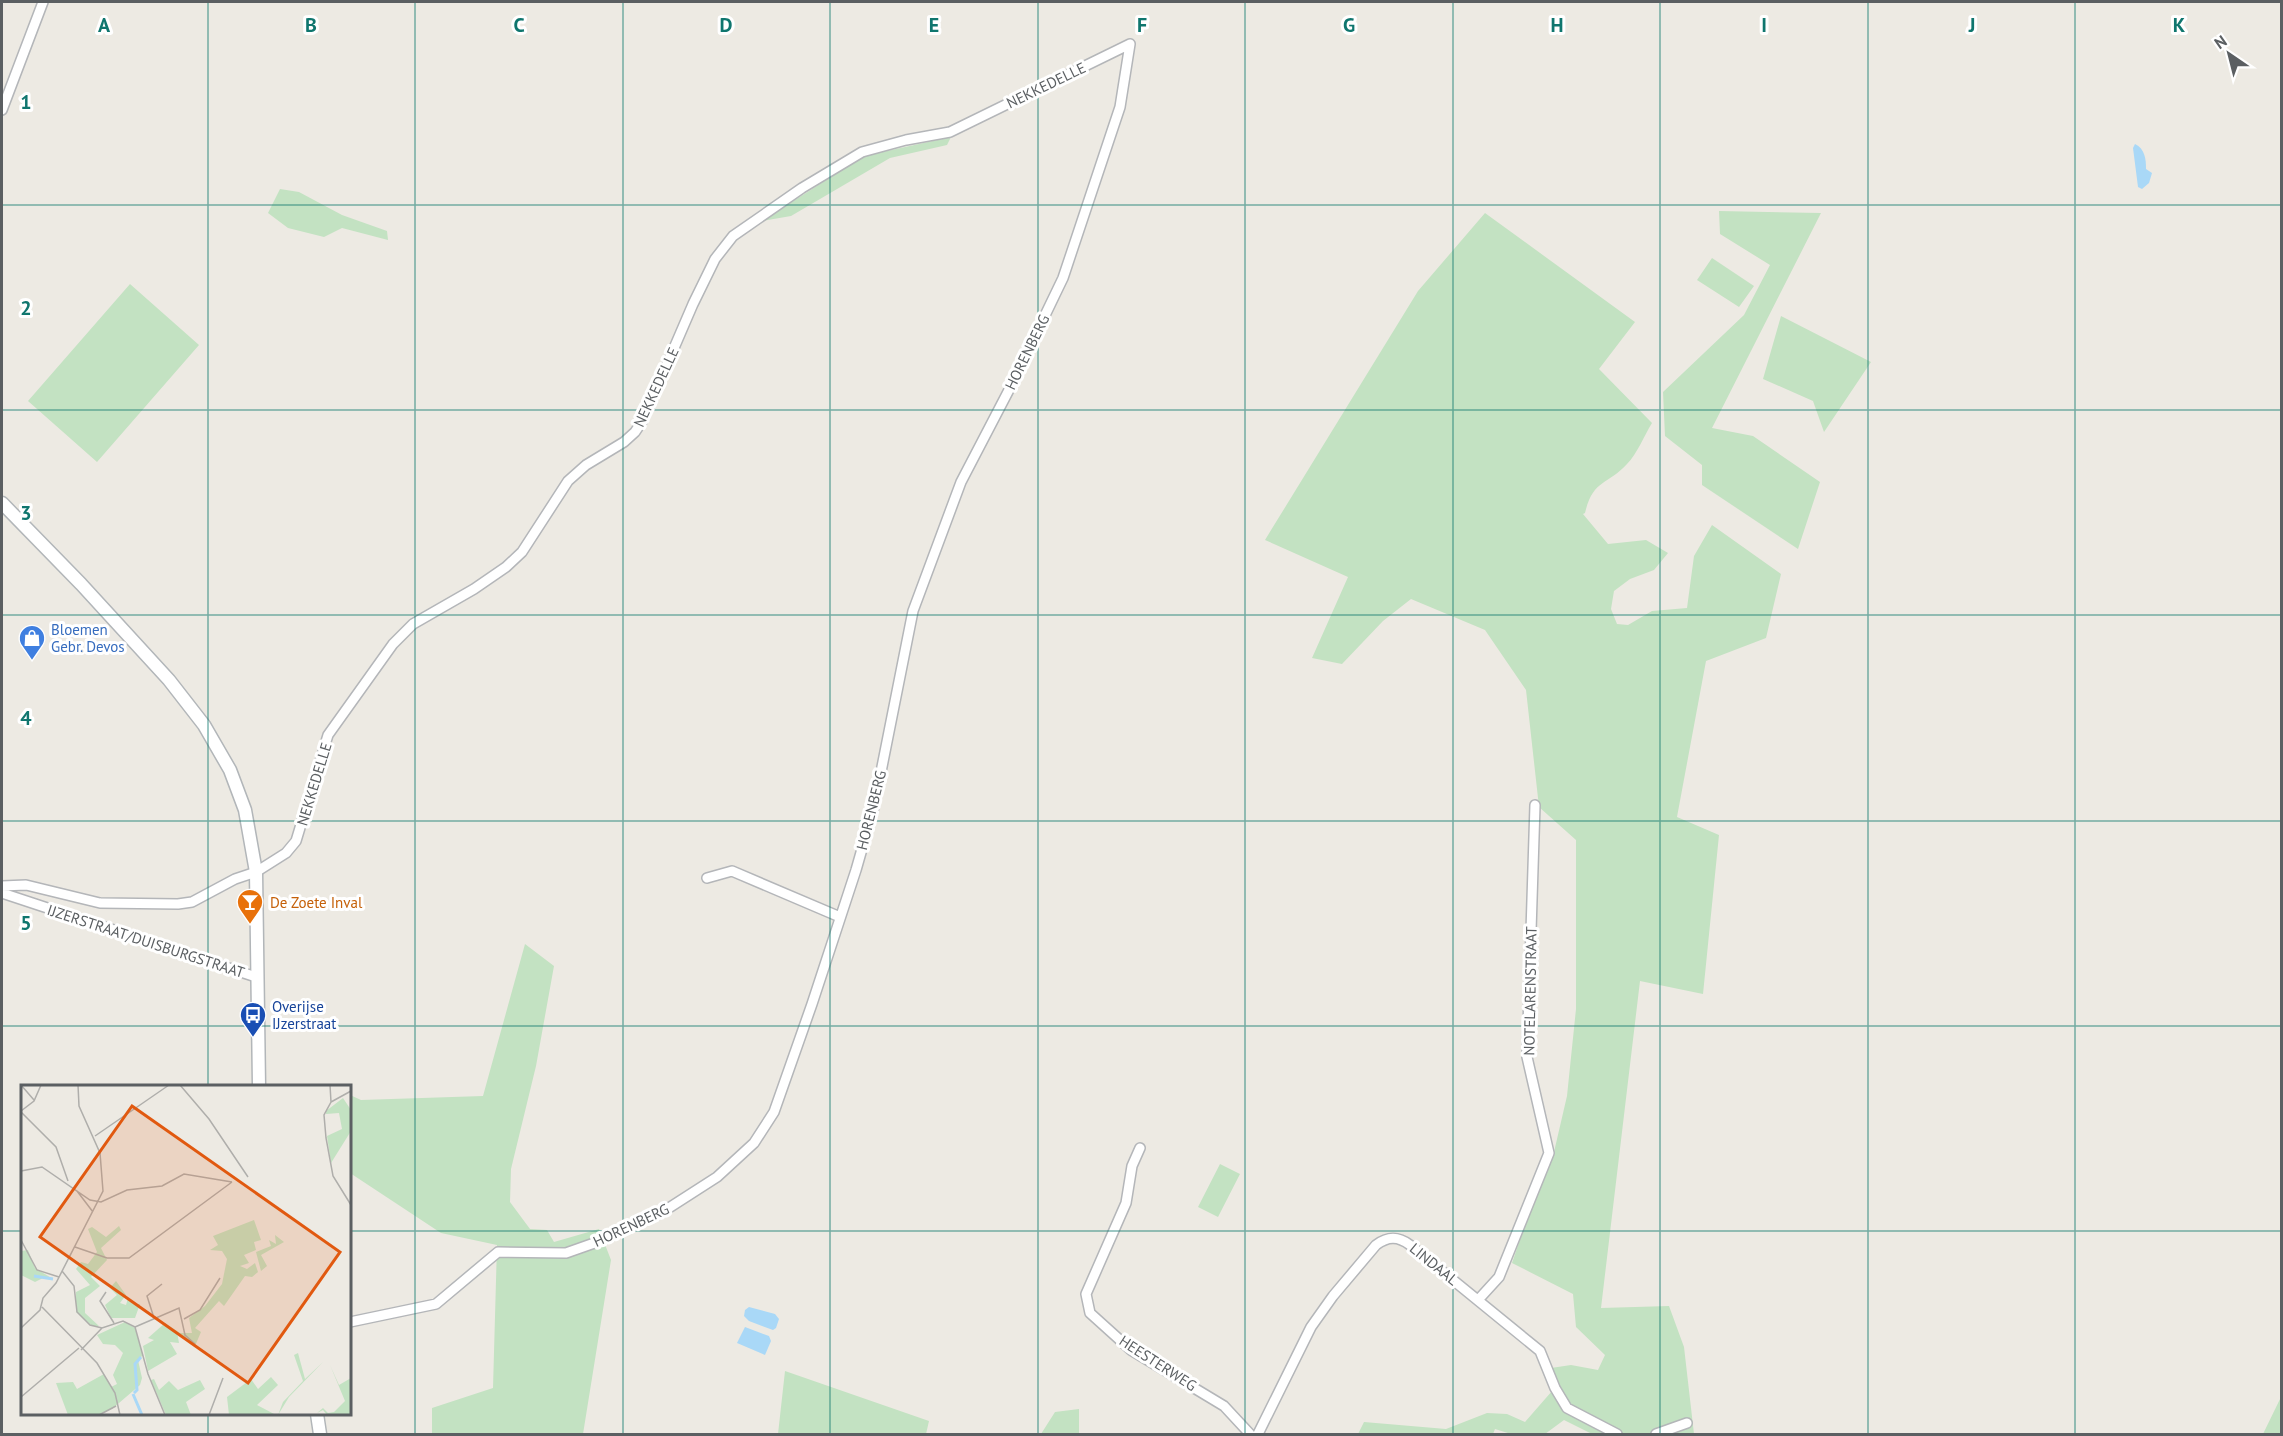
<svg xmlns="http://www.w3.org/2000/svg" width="2283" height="1436" font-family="'PT Sans',sans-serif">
<rect width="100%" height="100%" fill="#edeae3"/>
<path fill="#c3e2c2" d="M951 137 947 145 890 158 791 216 762 221 864 156Z
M280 189 299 192 342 215 387 231 388 240 342 228 324 237 288 228 268 213Z
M1719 211 1821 213 1712 428 1753 436 1820 482 1798 549 1702 485V465L1665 436 1663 392 1744 315 1770 265 1720 234Z
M1485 213 1635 322 1599 369 1652 423C1644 436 1637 454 1627 464 1608 485 1593 479 1585 513L1583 514 1608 544 1646 540 1668 553 1654 570 1630 579 1614 591 1611 609 1617 624 1628 625 1652 611 1687 608 1694 556 1712 525 1781 574 1766 638 1706 661 1677 817 1719 835 1703 994 1640 981 1601 1308 1669 1306 1684 1347 1694 1434H1592L1564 1420 1545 1434H1511L1495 1429 1493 1434H1358L1364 1422 1446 1429 1487 1413 1507 1414 1525 1422 1559 1383 1551 1368 1571 1365 1598 1370 1605 1355 1576 1327 1573 1294 1512 1263 1537 1190 1554 1152 1567 1096 1576 1009V840L1539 807 1526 690 1485 630 1411 599 1383 621 1342 664 1312 658 1348 577 1265 540 1418 291Z
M1712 258 1754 286 1739 307 1697 280Z
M130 284 199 345 97 462 28 401Z
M1781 316 1871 362 1824 432 1813 401 1763 379Z
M525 944 554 966 536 1066 511 1169 510 1202 530 1229 547 1230 554 1242 599 1229 611 1260 583 1434H432V1408L493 1388 497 1245 441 1233 350 1173V1095L361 1100 483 1096Z
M1220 1164 1240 1174 1218 1217 1198 1207Z
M785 1371 929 1421 926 1434H778Z
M2281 1397V1434H2263Z
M1079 1409V1434H1041L1055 1412Z"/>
<path fill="#a9d8f7" d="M2135 144C2145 149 2146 159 2146 169L2152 173 2149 183 2142 189 2138 187 2133 148Z
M749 1307 775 1314 779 1319 776 1328 773 1330 749 1321 744 1316 745 1310Z
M745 1327 769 1336 771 1341 765 1355 737 1343Z"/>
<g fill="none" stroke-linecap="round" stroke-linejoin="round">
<g stroke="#b4b6b9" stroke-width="12">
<path id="street" d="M2 110 43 2
M707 878 732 871 840 917
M2 886 26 885 100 903 178 904 192 902 235 879 256 872 286 853 296 841 328 735 393 644 413 624 474 589 506 567 522 552 568 481 586 465 624 442 635 432 643 420 693 304 715 259 733 236 802 188 862 152 906 140 950 132 1130 44
M2 893 256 977
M1140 1148 1132 1166 1126 1203 1086 1294 1090 1313 1131 1350 1224 1406 1250 1434
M1478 1300 1499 1277 1549 1153 1527 1057 1535 805
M350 1322 436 1304 498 1252 566 1253 600 1241 661 1213 717 1177 754 1143 774 1112 812 1004 856 870 874 807 913 611 961 482 1011 386 1063 278 1120 107 1130 44
M1258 1434 1311 1327 1333 1296 1376 1245C1388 1236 1398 1236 1410 1245L1540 1351 1555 1388 1567 1408 1617 1434
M1656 1434 1687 1423"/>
</g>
<g stroke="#b2b6b9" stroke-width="15">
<path id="secondary" d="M2 503 81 584 169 680 204 725 230 770 245 810 256 872 259 1086
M317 1414 320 1434"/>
</g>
<use href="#street" stroke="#fff" stroke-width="9"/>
<use href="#secondary" stroke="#fff" stroke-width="12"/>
</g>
<path fill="none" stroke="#0f766e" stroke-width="1.5" stroke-opacity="0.55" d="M208 2V1086M415 2V1434M623 2V1434M830 2V1434M1038 2V1434M1245 2V1434M1453 2V1434M1660 2V1434M1868 2V1434M2075 2V1434M2 205H2282M2 410H2282M2 615H2282M2 821H2282M2 1026H2282M2 1231H22M350 1231H2282M208 1414V1434"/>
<defs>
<g id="shop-pin" transform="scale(1.35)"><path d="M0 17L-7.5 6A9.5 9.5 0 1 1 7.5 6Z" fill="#3f7fe0" stroke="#fff"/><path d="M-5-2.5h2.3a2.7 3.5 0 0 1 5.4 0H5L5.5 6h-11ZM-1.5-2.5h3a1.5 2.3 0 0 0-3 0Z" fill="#fff"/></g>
<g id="bar-pin" transform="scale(1.35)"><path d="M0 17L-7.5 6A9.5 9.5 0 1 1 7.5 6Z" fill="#e8710a" stroke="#fff"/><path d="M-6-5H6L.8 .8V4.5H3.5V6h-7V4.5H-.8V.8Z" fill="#fff"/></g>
<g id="bus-pin" transform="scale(1.35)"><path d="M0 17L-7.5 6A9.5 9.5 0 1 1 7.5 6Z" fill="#1a4fb4" stroke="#fff"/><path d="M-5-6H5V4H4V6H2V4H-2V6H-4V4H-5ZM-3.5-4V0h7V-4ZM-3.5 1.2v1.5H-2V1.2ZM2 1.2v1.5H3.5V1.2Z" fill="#fff"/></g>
</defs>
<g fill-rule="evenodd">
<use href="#shop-pin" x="32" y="638"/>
<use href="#bar-pin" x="250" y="902"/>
<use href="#bus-pin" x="253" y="1015"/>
</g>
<g text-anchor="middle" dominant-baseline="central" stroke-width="6" stroke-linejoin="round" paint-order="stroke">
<g font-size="15" fill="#5b5f62" stroke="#fff">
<text transform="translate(1046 85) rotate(-26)">NEKKEDELLE</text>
<text transform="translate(1027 352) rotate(-64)">HORENBERG</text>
<text transform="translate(656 387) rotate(-65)">NEKKEDELLE</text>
<text transform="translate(314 784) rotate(-73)">NEKKEDELLE</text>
<text transform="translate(871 810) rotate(-76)">HORENBERG</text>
<text transform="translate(146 941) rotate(18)">IJZERSTRAAT/DUISBURGSTRAAT</text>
<text transform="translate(1530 991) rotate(-89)">NOTELARENSTRAAT</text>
<text transform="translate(631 1225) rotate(-25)">HORENBERG</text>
<text transform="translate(1434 1264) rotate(39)">LINDAAL</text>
<text transform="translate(1158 1363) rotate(33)">HEESTERWEG</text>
</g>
<g font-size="15" fill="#366cbe" stroke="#fff" text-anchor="start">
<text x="51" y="629">Bloemen<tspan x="51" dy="17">Gebr. Devos</tspan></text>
</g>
<g font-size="15" fill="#c56008" stroke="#fff" text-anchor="start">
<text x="270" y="902">De Zoete Inval</text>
</g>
<g font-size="15" fill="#164399" stroke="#fff" text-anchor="start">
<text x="272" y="1006">Overijse<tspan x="272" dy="17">IJzerstraat</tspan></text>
</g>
</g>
<g transform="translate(21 1085)">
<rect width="330" height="330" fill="#edeae3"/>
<path d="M322 13 330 25V46L310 78 306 51 321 44 318 28 305 29V26ZM233 135 240 155 233 157 235 165 223 170 228 178 219 181 226 184 234 178 237 187 231 192 224 191 203 221 198 216 174 243 180 247 174 261 156 247 158 258 149 257 156 269 127 286 122 261 133 255 127 253 144 238 159 248H171L168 233 184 221 201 199 206 174 201 166 189 165 197 160 192 151ZM98 141 100 145 80 163 86 175 70 192 79 201 64 213V228L78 241H71L55 227V207L69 200 55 184 60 177 67 179 76 167 67 144 71 142 85 152ZM254 150 263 157 240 170 246 181 240 186 235 167 250 161 248 155 255 159ZM7 165 14 183 32 194 24 192 14 197 0 190V166ZM95 196 105 210 99 218 105 220 107 213 112 219H119L114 233H90L84 220 96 210 89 203ZM104 237 114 243 122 270 117 275 121 293 119 300 91 324 76 330H47L35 298 52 297 56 304 83 289 90 302 96 299 92 290 102 268 94 260 82 259 76 250ZM277 268 284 294 302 277 268 312 257 330 262 317 282 296 273 270ZM309 280 318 300 330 293V330H306L302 325 296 328 302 323 307 328 313 327 324 316ZM250 292 257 300 236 320 255 330H208L206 312 230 294 237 304ZM133 294 138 305 148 296 157 305 179 295 184 304 165 317 170 330H145L130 295Z" fill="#c3e2c2"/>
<path fill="none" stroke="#a9d8f7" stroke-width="3" d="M13 191 32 194M113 308 116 305 114 279 120 272M112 309 121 330"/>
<path fill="none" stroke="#afaeab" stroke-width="1.5" d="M0 0 13 15M159 0 188 34 227 92M309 0 310 17 303 30 305 53 312 91 330 120M310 17 330 6M0 26 13 16 20 0M0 27 35 62 47 96M74 51 148 0M0 86 21 82 69 115 80 117 106 105 141 101 163 89 211 97M56 106 72 127M0 155 16 185 38 192M54 162 86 173H108L211 97M41 186 53 201 56 227 69 240 81 243 102 236 114 242M85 207 79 216 93 238M21 222 76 278 94 308 99 330M133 233 126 211 141 199M163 234 179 225 199 193M114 242 127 289 144 330M114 242 158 223 164 250 174 259M0 243 19 225 22 213 35 198 82 106 79 68 58 21 57 0M60 265 81 243M0 312 58 263M78 330 95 321M188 330 202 293"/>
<path fill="#e15910" fill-opacity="0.15" stroke="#e15910" stroke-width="3" d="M111 21 319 167 227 298 19 152Z"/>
<rect width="330" height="330" fill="none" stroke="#5b5f62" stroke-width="3"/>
</g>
<g font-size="20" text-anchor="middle" font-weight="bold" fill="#0f766e" stroke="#fff" stroke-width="6" stroke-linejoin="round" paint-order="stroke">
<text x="104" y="32">A</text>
<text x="311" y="32">B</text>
<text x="519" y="32">C</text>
<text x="726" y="32">D</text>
<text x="934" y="32">E</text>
<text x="1142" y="32">F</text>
<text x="1349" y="32">G</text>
<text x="1557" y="32">H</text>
<text x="1764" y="32">I</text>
<text x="1972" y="32">J</text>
<text x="2179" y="32">K</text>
<text x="26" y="109">1</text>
<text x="26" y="315">2</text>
<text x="26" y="520">3</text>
<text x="26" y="725">4</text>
<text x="26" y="930">5</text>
</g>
<rect width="2283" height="1436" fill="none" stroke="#5b5f62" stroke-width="6"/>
<g transform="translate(2229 54) rotate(325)" stroke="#ffffff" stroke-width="4.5" paint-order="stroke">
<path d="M0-4.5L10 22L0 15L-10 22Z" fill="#5b5f62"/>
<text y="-9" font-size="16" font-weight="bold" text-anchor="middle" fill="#5b5f62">N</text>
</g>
</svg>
